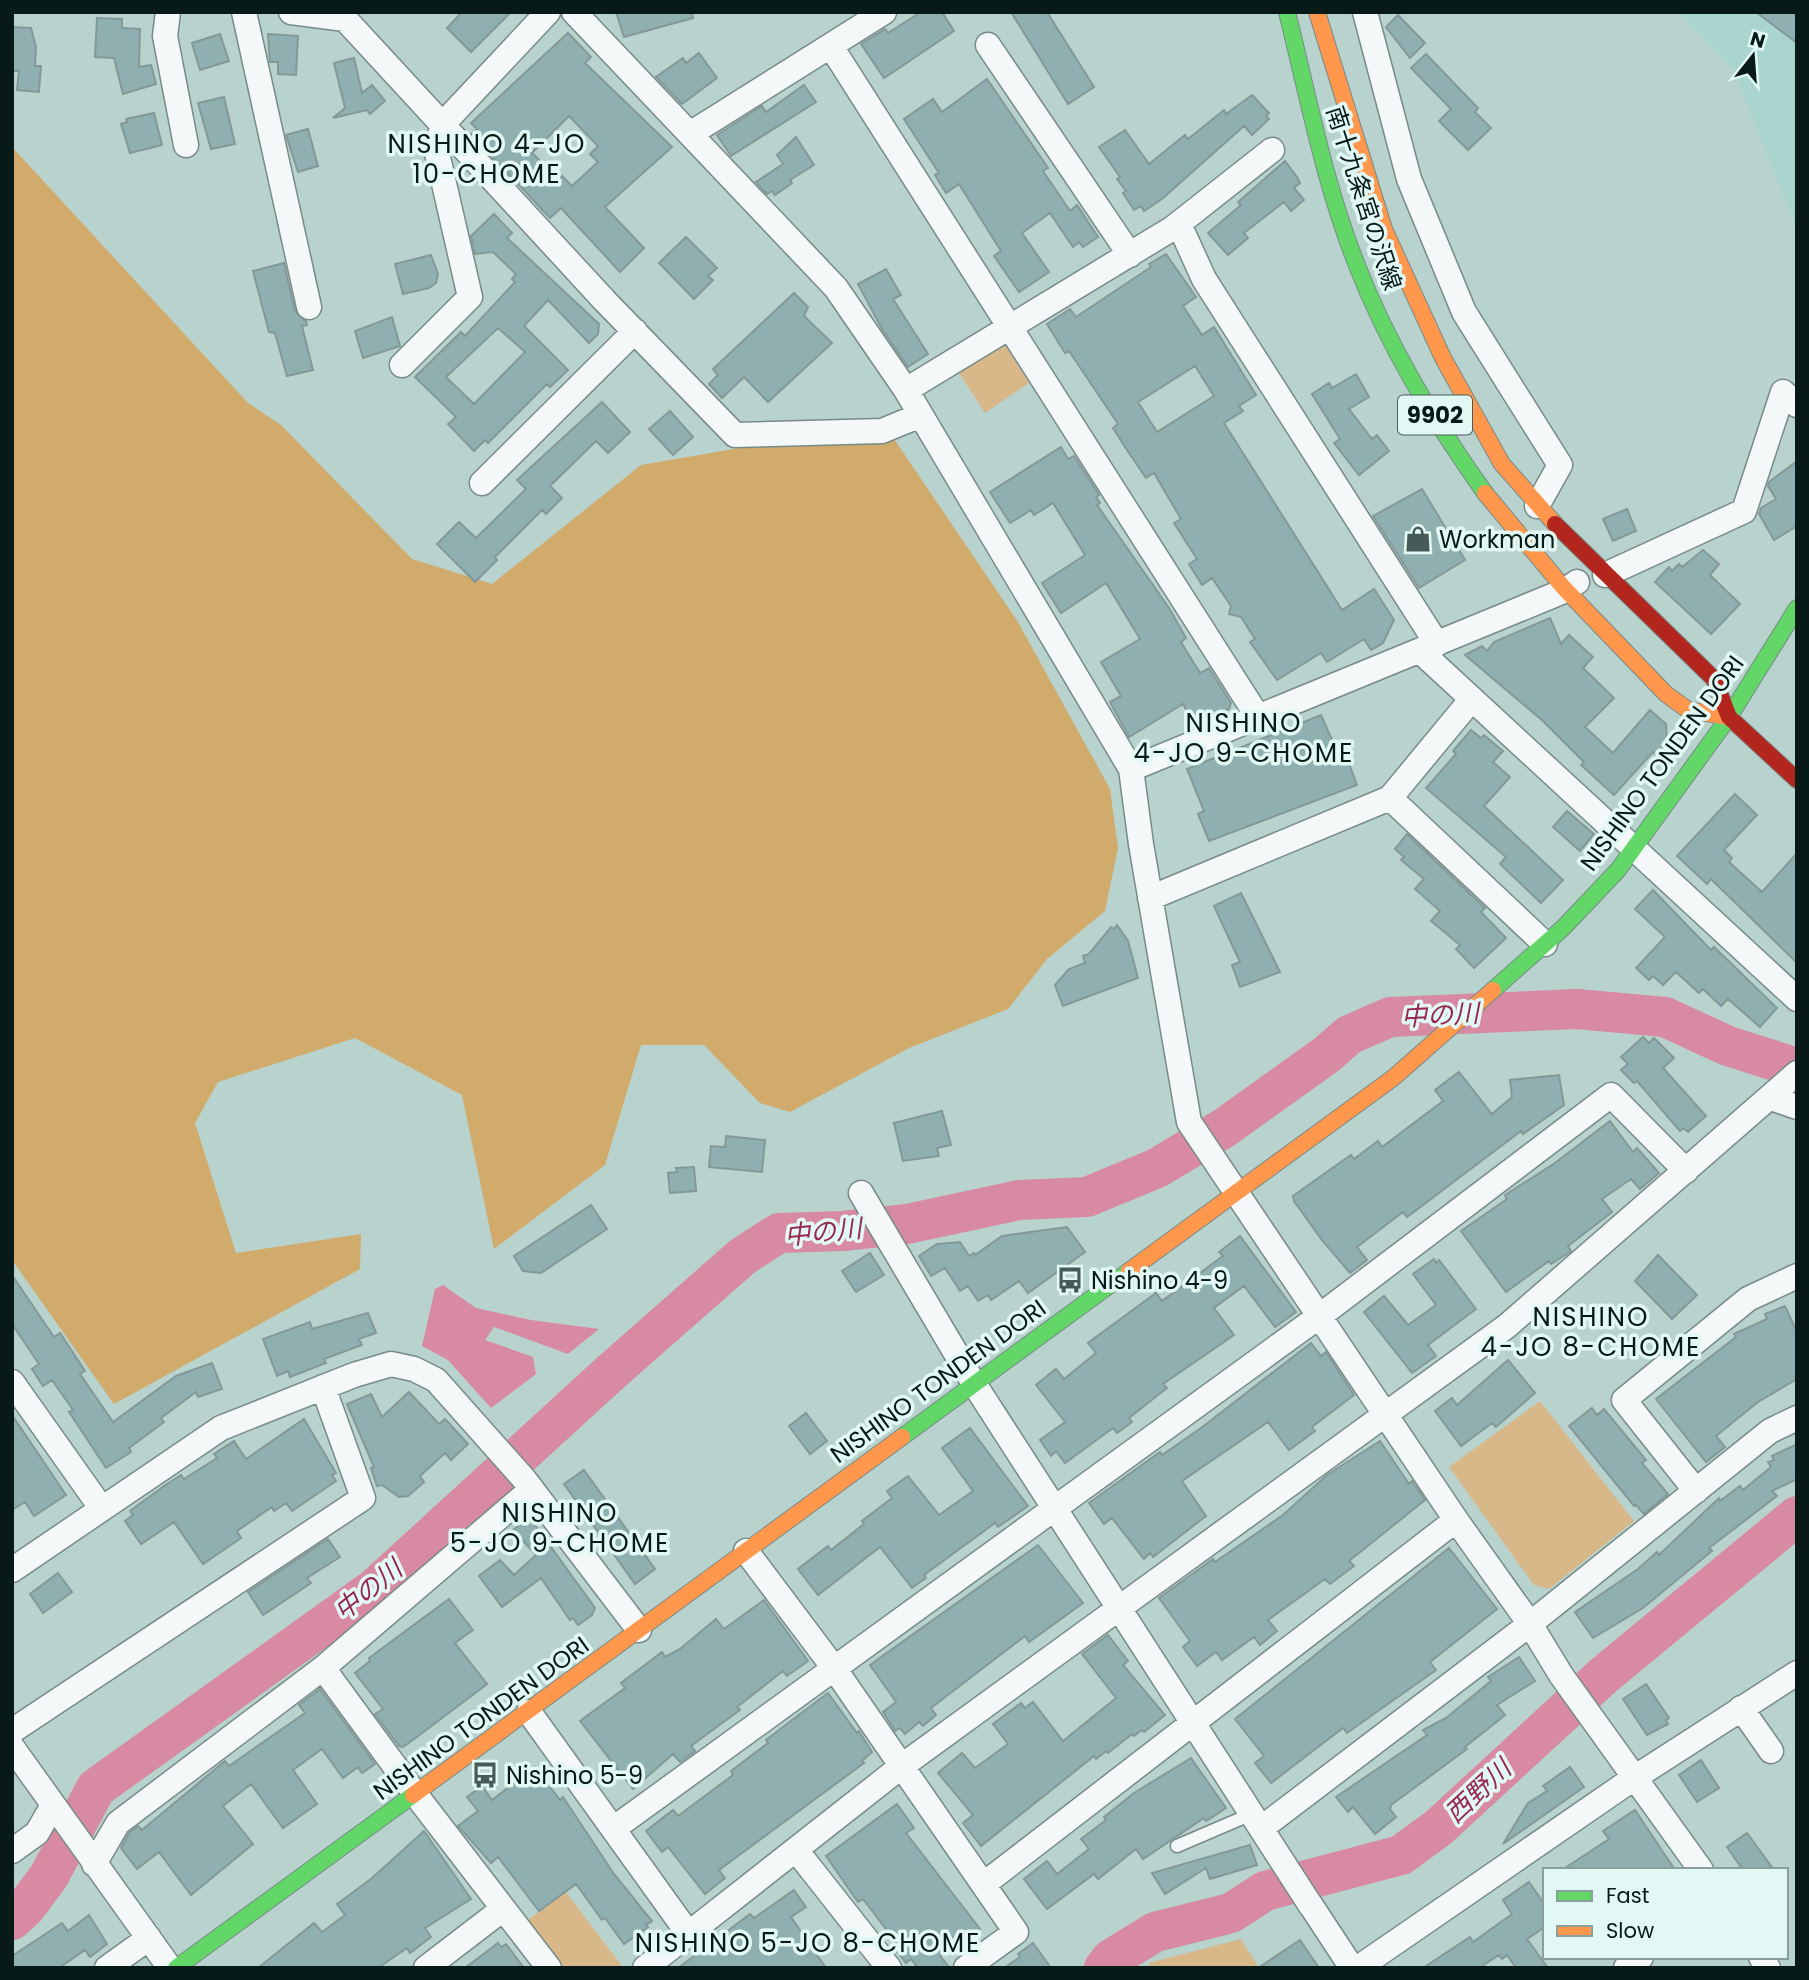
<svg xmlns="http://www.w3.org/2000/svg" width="1809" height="1980" font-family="Poppins,'Noto Sans JP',sans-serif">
<rect width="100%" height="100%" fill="#b8d2ce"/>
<path fill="#aad5ce" d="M1677 12H1797V229L1733 69Z"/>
<path fill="#d8b889" d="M1004 342 1029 383 985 413 957 370Z
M1540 1401 1634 1521 1549 1589 1534 1585 1449 1467Z
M566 1892 622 1966 620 1968H564L528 1920Z
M1241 1939 1259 1968H1151L1148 1963Z"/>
<path fill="#d1ab6b" d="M12 147 248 403 281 425 412 559 492 584 641 465 751 446 894 439 1018 622 1110 789 1118 848 1105 911 1047 959 1008 1009 909 1048 790 1112 760 1103 704 1045H641L605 1165 494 1249 462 1095 355 1038 218 1082 195 1123 236 1253 361 1234 360 1269 114 1404 12 1260Z"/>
<path fill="#d88aa2" d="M443 1285 476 1308 531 1320 599 1329 568 1354 494 1327 485 1340 533 1357 536 1374 491 1408 448 1360 422 1346 435 1289Z"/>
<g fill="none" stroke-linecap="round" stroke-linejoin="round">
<path stroke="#d88aa2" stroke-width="40" d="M12 1920 26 1907 49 1876 96 1788 375 1588 610 1373 743 1256 779 1233 843 1231 907 1224 1019 1200 1087 1197 1157 1168 1224 1128 1326 1055 1349 1035 1390 1017 1577 1009 1665 1017 1728 1046 1797 1068
M1104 1968 1111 1959 1155 1932 1231 1913 1265 1891 1401 1855 1438 1828 1603 1676 1797 1516"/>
</g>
<path fill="#90afb0" stroke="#849898" stroke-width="2" fill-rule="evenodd" d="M462 12H511L471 52 447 28Z
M616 12H692L693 18 624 37Z
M921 12H942L954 31 884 78 861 44 885 29 888 33Z
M1011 12H1047L1094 87 1068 104Z
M1756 12H1797V43Z
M1398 15 1425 43 1410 58 1386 27Z
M97 18 122 19V28L140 29 139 67 151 65 156 84 123 94 114 58 95 57Z
M12 27 31 28 36 47 35 66H41L39 92 17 90 19 71H12Z
M568 33 591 57 585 63 672 147 605 207 644 248 620 272 561 208 550 218 471 134 477 129 471 123ZM569 116 598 146 590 154 598 162 572 186 562 176 559 179 532 153Z
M220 34 229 61 200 70 192 43Z
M268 34 298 36 296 75 278 74V62H270Z
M699 53 717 78 682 104 656 77 683 58 686 63Z
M1426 54 1478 108 1475 112 1491 128 1468 150 1439 121 1451 109 1411 68Z
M354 58 362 93 372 85 385 101 370 114 367 110 333 118 345 108 334 63Z
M987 79 1048 168 1043 171 1070 211 1077 205 1098 237 1083 247 1079 242 1073 247 1050 213 1022 233 1049 272 1019 292 994 256 1001 251 959 184 946 193 935 175 939 173 904 119 933 99 942 112Z
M804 85 816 102 731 156 717 135 762 106 766 112Z
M1252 95 1269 113 1266 116 1269 119 1252 135 1244 126 1162 199 1144 211 1141 206 1134 210 1123 193 1126 191 1117 179 1120 177 1099 147 1125 130 1149 164 1185 135 1188 139 1224 110 1226 114Z
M224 97 235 144 211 149 198 103Z
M154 113 162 145 130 153 121 124 127 122 126 119Z
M308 129 318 166 298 172 286 135Z
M796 137 814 165 790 180 792 183 775 195 772 191 767 194 756 182 783 164 777 155Z
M1285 161 1297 177 1300 183 1294 188 1304 200 1291 211 1284 202 1244 233 1248 238 1228 255 1208 233 1241 205 1238 202Z
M494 214 512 233 507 238 599 324 598 334 589 343 548 300 524 326 568 370 550 387 547 384 488 443 485 440 474 451 448 424 456 417 415 377 461 332 465 336 515 282 512 279 516 274 493 252 475 254 471 236ZM498 328 525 352 474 404 446 377Z
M686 237 717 268 708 276 713 280 694 299 659 263Z
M1166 254 1196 297 1183 306 1202 335 1214 327 1256 395 1239 406 1243 411 1224 423 1342 610 1374 589 1394 620 1383 643 1371 650 1364 639 1327 662 1321 653 1277 680 1250 642 1255 639 1241 617 1229 614 1231 606 1212 578 1202 585 1189 564 1197 559 1174 523 1181 519 1154 473 1146 478 1127 450 1113 428 1118 424 1069 351 1065 353 1047 324 1070 309 1076 317 1151 267 1149 264ZM1195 366 1214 396 1157 432 1138 402Z
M431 255 438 274 436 283 429 288 403 294 395 264Z
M284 263 295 311 306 321 307 325 302 326 313 370 287 376 275 333 269 332 253 271Z
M886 269 901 295 893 299 928 354 908 367 882 329 858 284Z
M794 293 808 307 804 316 832 343 768 402 744 377 722 398 709 384 718 375 713 369Z
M392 317 400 346 363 358 355 331Z
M1356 374 1369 397 1349 409 1372 439 1377 435 1389 451 1359 475 1334 443 1340 439 1312 394 1329 383 1332 388Z
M602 402 630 432 608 453 596 441 550 486 562 498 546 514 542 510 495 557 497 560 475 582 437 544 459 522 476 538 526 489 517 480Z
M670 411 693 437 673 455 649 429Z
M1061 447 1068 459 1074 456 1091 482 1099 495 1096 497 1100 503 1097 505 1169 608 1186 638 1181 642 1200 673 1209 668 1231 703 1229 709 1207 721 1204 716 1193 722 1183 704 1129 737 1110 702 1121 696 1101 662 1140 639 1106 583 1061 613 1042 583 1085 555 1053 503 1034 515 1031 510 1010 523 990 492Z
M1797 461V526L1774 540 1759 514 1761 508 1776 499 1768 486 1769 482Z
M1422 489 1465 560 1419 588 1373 516Z
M1627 509 1636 531 1613 541 1603 519Z
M1703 550 1719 564 1710 575 1740 604 1711 634 1655 582 1669 567 1672 571 1679 564 1682 567Z
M1550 618 1561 644 1569 635 1593 657 1583 668 1614 698 1585 727 1613 753 1650 710 1666 724 1667 744 1657 756 1653 752 1614 795 1581 765 1584 762 1543 721 1465 655 1482 646 1487 651 1494 642Z
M1321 715 1340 758 1346 756 1357 785 1209 841 1198 814 1204 811 1187 769Z
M1471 730 1481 738 1484 735 1503 751 1493 762 1510 777 1484 806 1563 880 1541 903 1500 864 1506 857 1426 788 1456 754 1453 751Z
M1735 794 1757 815 1724 850 1732 858 1729 862 1762 892 1797 853V963L1711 879 1707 884 1677 856Z
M1567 811 1594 834 1580 851 1553 827Z
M1407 834 1485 908 1481 912 1506 938 1474 968 1456 949 1460 945 1431 921 1440 911 1415 889 1424 879 1401 860 1404 857 1395 849Z
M1653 890 1711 950 1714 947 1777 1008 1760 1027 1728 999 1721 1006 1703 989 1699 993 1676 972 1663 985 1653 976 1649 980 1636 968 1665 937 1635 909Z
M1241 893 1280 972 1240 987 1232 965 1240 962 1214 906Z
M1117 925 1128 941 1138 978 1063 1006 1055 985 1069 969 1085 963 1083 956 1089 954 1111 927 1114 929Z
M1643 1037 1649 1043 1654 1038 1674 1058 1663 1068 1706 1116 1688 1132 1683 1128 1680 1131 1637 1081 1634 1083 1621 1070 1628 1064 1621 1057Z
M1459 1072 1492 1114 1512 1097 1510 1080 1559 1075 1564 1105 1523 1134 1521 1131 1407 1217 1403 1212 1357 1247 1367 1260 1350 1273 1321 1239 1294 1201 1293 1196 1351 1155 1354 1159 1378 1141 1382 1147 1443 1101 1435 1090Z
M942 1111 951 1145 937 1148 939 1156 903 1161 894 1123Z
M1610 1121 1633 1152 1637 1148 1659 1173 1640 1189 1631 1179 1602 1199 1612 1212 1568 1246 1571 1251 1567 1254 1551 1264 1549 1261 1506 1292 1461 1231 1507 1199 1505 1195 1555 1163Z
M726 1136 765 1140 762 1172 709 1167 711 1146 725 1147Z
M694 1167 696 1191 670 1193 668 1173 677 1172 676 1168Z
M591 1205 607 1229 541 1273 523 1271 514 1256Z
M1067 1227 1085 1252 1028 1293 1019 1281 991 1300 988 1295 978 1301 968 1286 960 1291 945 1268 931 1276 919 1256 937 1244 960 1242 969 1256 974 1253 975 1255 1002 1236Z
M1240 1236 1296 1312 1275 1327 1244 1286 1214 1308 1234 1335 1163 1384 1167 1388 1129 1418 1132 1422 1117 1433 1113 1428 1065 1463 1056 1451 1051 1456 1040 1440 1065 1422 1036 1385 1056 1369 1064 1379 1096 1353 1088 1343 1156 1293 1162 1301 1223 1256 1219 1252Z
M870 1253 884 1275 856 1292 842 1271Z
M1658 1255 1697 1295 1672 1319 1635 1281Z
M1434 1259 1436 1263 1439 1260 1476 1309 1428 1345 1436 1356 1412 1373 1364 1312 1384 1296 1408 1325 1436 1305 1413 1274Z
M12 1275 54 1337 60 1333 85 1371 80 1374 113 1422 176 1376 212 1363 222 1389 198 1397 196 1392 161 1418 164 1422 129 1448 131 1452 106 1468 69 1412 73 1410 52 1380 43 1386 32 1369 39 1364 12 1324Z
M1785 1306 1797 1332V1379L1758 1402 1716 1436 1725 1447 1706 1462 1656 1399 1736 1337 1734 1334 1767 1319 1765 1314Z
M368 1313 376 1333 359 1339 362 1345 324 1359 326 1363 290 1377 288 1371 277 1376 263 1339 310 1322 312 1329Z
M1311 1343 1321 1356 1326 1352 1354 1395 1312 1427 1315 1431 1289 1450 1268 1422 1182 1481 1206 1516 1153 1557 1150 1553 1144 1559 1112 1518 1104 1524 1089 1503 1160 1452 1162 1455 1201 1428Z
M1508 1360 1535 1393 1496 1427 1492 1423 1461 1446 1435 1411 1452 1398 1457 1405Z
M409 1392 439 1424 445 1419 468 1444 451 1460 445 1453 420 1476 424 1482 408 1496 399 1497 382 1485 377 1486 371 1468 374 1467 347 1404 371 1394 382 1417Z
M1592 1408 1597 1415 1604 1409 1646 1460 1642 1463 1668 1494 1644 1514 1636 1505 1634 1506 1569 1426Z
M806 1413 827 1441 810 1454 789 1426Z
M12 1415 66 1495 34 1516 25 1502 12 1510Z
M304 1419 336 1473 332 1475 336 1481 292 1511 286 1503 274 1511 272 1507 237 1531 241 1538 203 1564 174 1522 141 1544 125 1521 133 1515 130 1511 164 1486 181 1475 184 1479 217 1458 214 1454 234 1441 246 1459Z
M970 1428 1028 1506 998 1527 995 1523 924 1575 926 1578 912 1588 880 1547 818 1595 798 1569 828 1546 831 1550 864 1524 862 1521 892 1498 887 1491 908 1476 939 1515 973 1491 942 1448Z
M1380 1441 1409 1484 1412 1481 1425 1500 1349 1561 1354 1566 1330 1584 1325 1579 1268 1620 1277 1631 1260 1645 1254 1637 1222 1660 1216 1652 1197 1666 1183 1647 1190 1641 1159 1598 1213 1559 1215 1562 1283 1515 1327 1475Z
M1797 1444V1479L1772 1491 1777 1496 1709 1548 1712 1551 1643 1608 1593 1638 1575 1612 1638 1569 1657 1552 1659 1555 1719 1498 1720 1501 1740 1486 1743 1490 1771 1467 1768 1462 1774 1460 1772 1456Z
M584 1470 655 1569 635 1584 564 1484Z
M530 1518 595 1608 592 1615 578 1625 573 1618 570 1620 541 1578 502 1607 479 1576 500 1560 514 1575 536 1555 513 1530Z
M328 1539 340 1557 307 1578 311 1583 263 1615 248 1592Z
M1038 1545 1083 1603 1029 1642 1025 1636 931 1708 936 1715 923 1726 919 1722 905 1734 900 1728 895 1731 883 1712 896 1702 870 1665Z
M1449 1548 1497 1609 1430 1662 1436 1670 1347 1733 1343 1728 1271 1783 1255 1763 1264 1756 1235 1719Z
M58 1573 72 1592 43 1613 30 1594Z
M449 1599 473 1630 455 1643 487 1684 417 1737 403 1747 399 1746 375 1714 383 1709 355 1673 370 1661 369 1658Z
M764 1600 808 1661 787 1676 783 1671 737 1707 740 1710 691 1746 695 1751 680 1762 673 1754 633 1789 580 1721 625 1688 621 1683 662 1652 665 1657 680 1649 716 1619 724 1629Z
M1108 1635 1128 1661 1123 1665 1165 1715 1144 1732 1142 1730 1134 1736 1132 1734 1108 1753 1106 1751 1096 1759 1094 1756 981 1846 963 1823 973 1815 938 1773 962 1753 975 1768 1008 1744 993 1724 1021 1703 1025 1708 1033 1702 1063 1741 1116 1698 1082 1654Z
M1519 1657 1535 1681 1497 1705 1505 1715 1465 1747 1467 1749 1391 1805 1390 1809 1396 1817 1375 1834 1353 1807 1348 1812 1336 1797 1427 1735 1423 1730 1446 1718 1491 1681 1488 1677Z
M1646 1684 1669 1718 1666 1720 1668 1724 1647 1735 1623 1699Z
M320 1689 375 1764 362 1773 358 1767 343 1778 322 1749 293 1770 317 1804 283 1828 251 1784 223 1806 253 1844 191 1895 159 1852 137 1869 121 1848 129 1833 138 1826 142 1830 225 1761 229 1766 305 1713 299 1705Z
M828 1693 857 1733 859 1731 872 1752 862 1761 864 1763 719 1870 725 1878 705 1894 668 1847 662 1852 646 1831 673 1810 678 1816 733 1775 731 1771 768 1743 766 1740Z
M1191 1758 1226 1808 1206 1821 1204 1818 1143 1859 1136 1849 1098 1879 1094 1874 1047 1909 1024 1879 1047 1861 1057 1874 1089 1849 1081 1839 1106 1820 1104 1817 1134 1793Z
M1701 1760 1719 1788 1697 1802 1679 1775Z
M535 1767 560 1800 563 1797 614 1874 652 1921 646 1925 648 1927 624 1944 605 1918 602 1920 576 1884 539 1911 498 1857 491 1863 458 1826 478 1811 467 1797 482 1786 492 1800Z
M1570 1767 1584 1787 1503 1844 1528 1803 1547 1791 1543 1786Z
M897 1804 914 1828 906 1833 980 1929 940 1956 950 1968H918L911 1959 906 1963 894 1948 898 1945 863 1899 858 1902 826 1856Z
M1635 1810 1675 1870H1562L1609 1839 1603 1831Z
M424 1831 471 1899 425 1928 431 1937 410 1953 407 1948 378 1968H258L314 1923 322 1932 345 1915 337 1904 371 1879Z
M1747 1833 1774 1870H1743L1727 1847Z
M1250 1845 1257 1865 1210 1879 1206 1868 1165 1894 1152 1873Z
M1529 1882 1545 1905V1927L1527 1939 1548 1968H1516L1507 1955 1502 1959 1499 1955 1479 1968H1423L1470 1937 1473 1942 1512 1914 1503 1900Z
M794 1890 806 1907 791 1917 826 1968H678L750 1914 754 1918Z
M89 1915 107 1944 90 1957 85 1950 59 1968H12V1956L62 1923 68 1931Z
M1300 1940 1319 1968H1258Z
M498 1943 501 1947 506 1944 524 1968H465Z
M1033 1943 1051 1968H1004L1020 1957 1018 1954Z"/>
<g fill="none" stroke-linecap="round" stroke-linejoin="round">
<g stroke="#778b88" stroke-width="15">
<path id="lane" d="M1177 1846 1254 1813"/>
</g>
<g stroke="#778b88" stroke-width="27">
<path id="street" d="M168 12 165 36 186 145
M244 12 309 307
M291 12 345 19 605 301 735 435 882 431 921 415
M574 12 836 288 906 390 1131 769 1141 844 1189 1122 1456 1520 1530 1624 1561 1675 1701 1870
M1365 12 1409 179 1464 312 1560 465 1537 506
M988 45 1130 255
M832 48 1258 717
M690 134 884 12
M1179 224 1204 279 1437 644
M402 365 470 297 437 153 442 125 548 12
M906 390 1173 228 1272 150
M482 483 635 331
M1605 575 1744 511 1783 392 1797 405
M1420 651 1797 999
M1131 769 1564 591 1577 582
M1390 798 1545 944
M1150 898 1390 798 1471 700
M1771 1098 1797 1107
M861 1193 973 1382 1311 1906
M12 1382 102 1509
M1696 1491 1624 1400 1748 1299 1797 1276
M746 1551 834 1668 1016 1932 966 1968
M12 1570 221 1428 354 1375 391 1364 414 1369 436 1380 524 1479 639 1630
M323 1668 416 1795 549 1968
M1741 1708 1771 1751
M529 1712 688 1933
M12 1731 363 1498 323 1387
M12 1747 170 1968
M1263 1827 1530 1624 1770 1431 1797 1418
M613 1829 1321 1315 1611 1095 1686 1171
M796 1850 889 1968
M12 1851 37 1833 52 1807
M94 1864 118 1823 323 1668 532 1489
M984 1884 1456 1520
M1310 1904 1352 1968
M1761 1957 1768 1968
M107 1968 149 1938
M426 1968 503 1909
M645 1968 902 1766 1507 1326 1797 1073
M1358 1968 1634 1778 1797 1673
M1626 1968 1641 1957"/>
</g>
<g stroke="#778b88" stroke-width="18">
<path id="fast" d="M1287 12C1308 96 1324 182 1356 263 1388 346 1434 421 1485 493
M1493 990 1563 928 1618 870 1729 717 1797 608
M902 1437 1129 1271
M176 1968 413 1795"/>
</g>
<g stroke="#778b88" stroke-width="18">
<path id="slow" d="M1317 12 1384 229 1443 358 1502 464 1555 524
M1485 493 1563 587 1666 694 1688 710 1729 717
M1129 1271 1393 1078 1493 990
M413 1795 902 1437"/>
</g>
<g stroke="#778b88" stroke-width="18">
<path id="jam" d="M1555 524 1714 679 1729 717 1797 780"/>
</g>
<use href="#lane" stroke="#f4f8f8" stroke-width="12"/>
<use href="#street" stroke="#f4f8f8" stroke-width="24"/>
<use href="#fast" stroke="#63d668" stroke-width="16"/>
<use href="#slow" stroke="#ff974d" stroke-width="16"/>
<use href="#jam" stroke="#b3261e" stroke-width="16"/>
</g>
<defs>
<g id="shop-bare" transform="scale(2.1)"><path d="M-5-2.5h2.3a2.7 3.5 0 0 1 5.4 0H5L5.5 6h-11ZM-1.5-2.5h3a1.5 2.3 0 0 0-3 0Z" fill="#465a58" stroke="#e1f8f4" stroke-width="2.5" paint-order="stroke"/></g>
<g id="bus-bare" transform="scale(2.1)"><path d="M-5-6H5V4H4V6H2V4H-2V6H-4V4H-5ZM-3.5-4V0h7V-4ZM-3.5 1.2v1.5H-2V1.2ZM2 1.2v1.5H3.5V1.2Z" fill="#465a58" stroke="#e1f8f4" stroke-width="2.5" paint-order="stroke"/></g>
</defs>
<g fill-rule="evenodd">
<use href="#shop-bare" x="1418" y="539"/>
<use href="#bus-bare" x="1070" y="1280"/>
<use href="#bus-bare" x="485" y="1775"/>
</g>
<g text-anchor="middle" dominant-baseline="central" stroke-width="7" stroke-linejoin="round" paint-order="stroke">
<rect fill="#e1f8f4" stroke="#495d5a" stroke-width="2" x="1398" y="395.5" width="74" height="39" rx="5"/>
<g font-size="23" font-weight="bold" fill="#081a18">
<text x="1435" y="415">9902</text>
</g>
<g font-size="24" fill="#081a18" stroke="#e1f8f4">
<text transform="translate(1364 198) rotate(72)">南十九条宮の沢線</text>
<text transform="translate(1662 763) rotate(-54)">NISHINO TONDEN DORI</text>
<text transform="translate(938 1381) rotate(-36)">NISHINO TONDEN DORI</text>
<text transform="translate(481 1718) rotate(-36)">NISHINO TONDEN DORI</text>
</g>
<g font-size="24" fill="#081a18" stroke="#e1f8f4" text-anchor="start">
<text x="1439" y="539">Workman</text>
<text x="1091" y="1280">Nishino 4-9</text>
<text x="506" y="1775">Nishino 5-9</text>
</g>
<g font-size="26" letter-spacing="2" fill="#081a18" stroke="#e1f8f4">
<text x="487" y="144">NISHINO 4-JO<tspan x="487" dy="30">10-CHOME</tspan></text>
<text x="1244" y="723">NISHINO<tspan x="1244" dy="30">4-JO 9-CHOME</tspan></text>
<text x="1591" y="1317">NISHINO<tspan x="1591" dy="30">4-JO 8-CHOME</tspan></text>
<text x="560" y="1513">NISHINO<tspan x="560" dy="30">5-JO 9-CHOME</tspan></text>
<text x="808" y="1943">NISHINO 5-JO 8-CHOME</text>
</g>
<g font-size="26" font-style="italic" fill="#96274e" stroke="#e1f8f4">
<text transform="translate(1440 1015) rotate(-3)">中の川</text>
<text transform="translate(823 1232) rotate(-6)">中の川</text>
<text transform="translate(368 1590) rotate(-39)">中の川</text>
<text transform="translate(1478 1791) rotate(-43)">西野川</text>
</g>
</g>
<rect width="1809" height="1980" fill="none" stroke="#081a18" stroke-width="28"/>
<rect x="1543" y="1868" width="245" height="91" fill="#e1f8f4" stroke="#8a9f9c" stroke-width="2"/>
<rect x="1557" y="1891" width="35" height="10" fill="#63d668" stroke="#8a9f9c" stroke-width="2"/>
<text x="1606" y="1903" font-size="21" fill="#081a18">Fast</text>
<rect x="1557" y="1926" width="35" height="10" fill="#ff974d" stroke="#8a9f9c" stroke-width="2"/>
<text x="1606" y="1938" font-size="21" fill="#081a18">Slow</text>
<g transform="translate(1753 56) rotate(17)" stroke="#e1f8f4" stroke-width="5" paint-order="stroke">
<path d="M0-5L12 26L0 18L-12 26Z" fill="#081a18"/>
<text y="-10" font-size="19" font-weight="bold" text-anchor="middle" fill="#081a18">N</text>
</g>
</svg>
